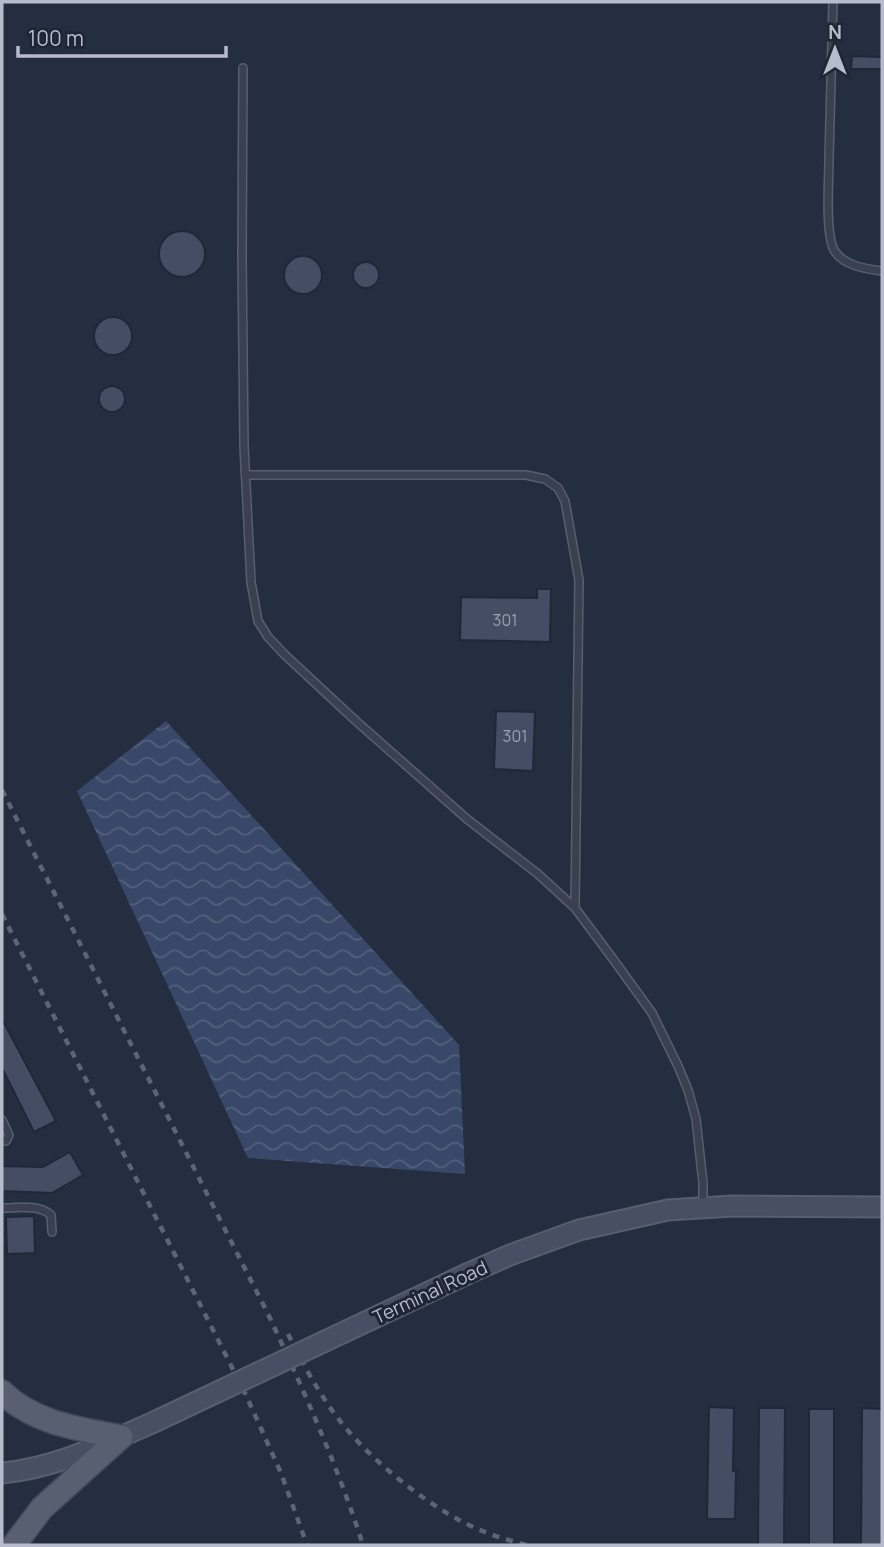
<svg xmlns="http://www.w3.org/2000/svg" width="884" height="1547" font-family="Manrope,sans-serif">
<defs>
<pattern id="water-waves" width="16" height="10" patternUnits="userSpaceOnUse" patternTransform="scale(1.75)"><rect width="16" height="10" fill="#394768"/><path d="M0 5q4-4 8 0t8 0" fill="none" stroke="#53607c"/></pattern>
</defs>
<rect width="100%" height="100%" fill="#252e41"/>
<path fill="url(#water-waves)" d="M166 721 459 1045 465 1174 248 1158 77 791Z"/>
<path fill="#444d63" stroke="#202738" stroke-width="2" d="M852 56 882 57V69H851Z
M159 254a23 23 0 1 1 46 0a23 23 0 1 1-46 0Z
M284 275a19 19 0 1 1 38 0a19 19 0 1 1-38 0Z
M353 275a13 13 0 1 1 26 0a13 13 0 1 1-26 0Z
M94 336a19 19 0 1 1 38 0a19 19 0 1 1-38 0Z
M99 399a13 13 0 1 1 26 0a13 13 0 1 1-26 0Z
M537 589H551L550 642 460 640 461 597 537 598Z
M496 711 535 712 533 771 494 769Z
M2 1019 56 1121 34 1132 2 1068Z
M70 1152 83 1175 52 1193 2 1191V1166L43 1167Z
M34 1216 35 1253 7 1254 6 1217Z
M709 1407 734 1408 733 1471H736L735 1519H707Z
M759 1408H785L784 1545H758Z
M862 1408 882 1409V1545H861Z
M809 1409H834V1545H809Z"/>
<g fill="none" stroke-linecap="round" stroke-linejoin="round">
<g stroke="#575e6e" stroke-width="10">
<path id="lane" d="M833 2C832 54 830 107 829 159 829 181 825 232 834 250 843 266 867 269 882 271
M243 68 242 255 244 446 251 582 258 621 268 637 285 655 356 721 467 819 538 874 575 908 613 959 652 1013 678 1066 688 1090 696 1119 703 1183V1206
M246 475H526L545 479 558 488 565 501 579 580 575 908
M2 1120 9 1135 6 1141H2
M2 1208C18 1208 38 1204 51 1215L52 1232"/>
</g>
<g stroke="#575e6e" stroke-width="23">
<path id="secondary" d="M469 1273 510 1255 579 1230 668 1210 732 1206 882 1207
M2 1473C56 1468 104 1444 154 1422"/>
</g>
<g stroke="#43495a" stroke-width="26">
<path id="primary" d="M2 1392C33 1423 79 1429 121 1437
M14 1545 42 1508 121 1437"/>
</g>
<use href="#lane" stroke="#3a4051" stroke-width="7"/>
<use href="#secondary" stroke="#484f64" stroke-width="19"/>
<use href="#primary" stroke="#585f71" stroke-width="23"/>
<path stroke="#5c6478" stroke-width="4.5" stroke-dasharray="7 7" stroke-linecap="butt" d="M2 790 269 1316C304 1391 338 1467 363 1545
M2 914 246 1395 281 1473 307 1545
M288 1334C302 1362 318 1392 337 1417 366 1456 418 1498 461 1521 481 1532 504 1539 526 1545"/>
<g stroke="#575e6e" stroke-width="23" stroke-linecap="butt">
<path id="secondary-bridge" d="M154 1422 469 1273"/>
</g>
<use href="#secondary-bridge" stroke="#484f64" stroke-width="19"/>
</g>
<g text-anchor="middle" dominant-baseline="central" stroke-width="6" stroke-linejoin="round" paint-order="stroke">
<g font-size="16" fill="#9aa0b1">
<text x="505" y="620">301</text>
<text x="515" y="736">301</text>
</g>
<g font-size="19" fill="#b6bccb" stroke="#1e2536">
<text transform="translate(430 1292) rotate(-25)">Terminal Road</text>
</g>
</g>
<rect width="884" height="1547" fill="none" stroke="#b6bccb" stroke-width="7"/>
<g transform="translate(835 49)" stroke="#1e2536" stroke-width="5" paint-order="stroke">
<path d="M0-5L12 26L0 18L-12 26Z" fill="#b6bccb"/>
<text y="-10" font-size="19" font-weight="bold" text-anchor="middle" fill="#b6bccb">N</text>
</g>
<path d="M18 46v10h208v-10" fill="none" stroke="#b6bccb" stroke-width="3.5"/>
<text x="28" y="46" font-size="21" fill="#b6bccb" stroke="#1e2536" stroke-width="5" paint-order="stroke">100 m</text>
</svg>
